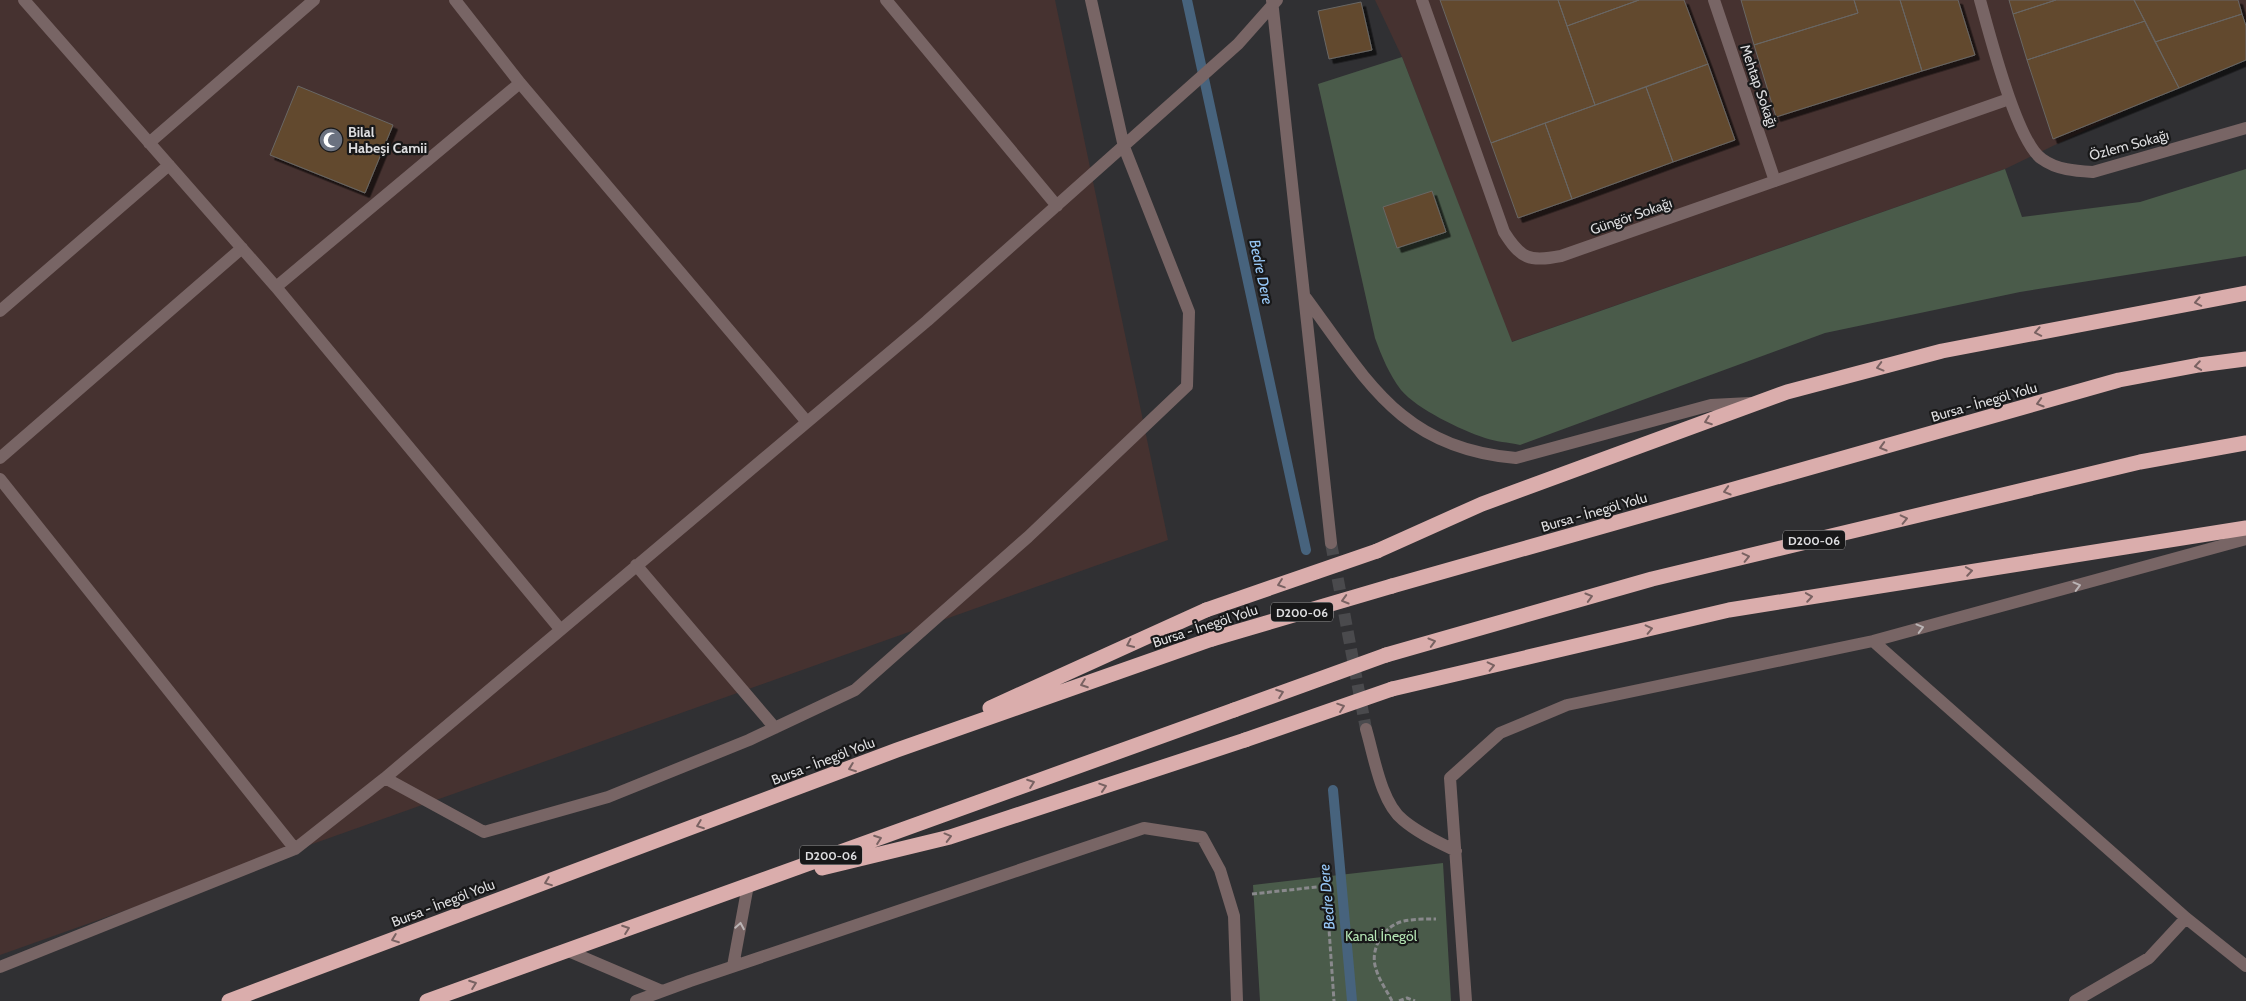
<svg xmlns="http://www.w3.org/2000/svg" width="2246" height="1001" font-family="Cabin,sans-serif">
<defs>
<filter id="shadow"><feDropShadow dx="4.5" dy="4.5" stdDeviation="0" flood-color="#0009"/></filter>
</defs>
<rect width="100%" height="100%" fill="#303033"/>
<path fill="#463230" d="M0 0H1055L1168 540 0 955Z
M1375 0H2246V53L2005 169 1511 342 1402 57Z"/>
<path fill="#4a5b4a" d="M1402 57 1512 342 2005 169 2022 217 2140 202 2246 169V256L2020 292 1825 333 1520 445C1508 442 1496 442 1485 438 1461 430 1417 409 1401 390 1389 374 1382 357 1375 338L1318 84Z
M1443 863 1451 1001H1260L1253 885Z"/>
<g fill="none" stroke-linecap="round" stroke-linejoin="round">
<path stroke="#47637d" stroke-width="10" d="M1187 0 1306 550
M1333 790 1352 1001"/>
</g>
<path fill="#62482e" stroke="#696764" filter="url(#shadow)" d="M1440 0H1558L1595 105 1491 143Z
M1558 0H1639L1567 26Z
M1639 0H1684L1708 64 1595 105 1567 26Z
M1741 0H1854L1858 13 1754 45Z
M1854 0H1900L1922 71 1776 117 1754 45 1858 13Z
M1900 0H1958L1975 55 1922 71Z
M2009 0H2056L2013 14Z
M2056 0H2134L2145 21 2027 60 2013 14Z
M2134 0H2238L2242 14 2155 42Z
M1361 2 1372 50 1329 59 1318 11Z
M2242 14 2246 26V60L2179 88 2155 42Z
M2145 21 2179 88 2053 139 2027 60Z
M1708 64 1735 140 1673 162 1646 87Z
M298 86 393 125 365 193 270 155Z
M1646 87 1673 162 1572 199 1545 123Z
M1545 123 1572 199 1518 218 1491 143Z
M1432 191 1446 232 1397 248 1383 207Z"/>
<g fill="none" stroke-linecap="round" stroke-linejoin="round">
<path stroke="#4a4a4d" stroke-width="12" stroke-dasharray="12 6" stroke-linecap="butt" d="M1331 543 1366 729"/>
<path stroke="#89898c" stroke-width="3" stroke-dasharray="5 2.5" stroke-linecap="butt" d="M1252 894 1326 886 1334 1001
M1392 1001C1387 991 1379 980 1376 969 1369 949 1384 925 1404 921 1414 919 1426 919 1436 919
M1399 1001 1407 998 1415 1001"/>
<path stroke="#786565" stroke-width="12" d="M24 0 276 287 560 629
M455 0 520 83 807 422
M886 0 1057 206
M1272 0 1331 543
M1422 0 1504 232C1521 259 1529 262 1561 256L2009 99
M1714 0 1775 181
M1980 0C1989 32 2017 143 2042 159 2057 170 2076 171 2093 172L2246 128
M149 143 314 0
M276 287 520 83
M1306 298C1368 382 1401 448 1516 458L1711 405 1750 403
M0 311 169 165
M0 458 242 248
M0 479 295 849
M636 565 775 728
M1873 641 2186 918 2246 966
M1366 729C1374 756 1381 803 1403 820 1418 833 1438 842 1456 851
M385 778 484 832 608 797 749 740 855 690 1028 537 1187 386 1189 312 1124 147 1091 0
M566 950 662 991
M733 966 748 885
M0 967 295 849 385 778 927 321 1238 44 1277 0
M636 1001 690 981 1144 828 1202 837 1220 870 1234 916 1237 1001
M1466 1001 1450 778 1500 733 1567 705 1873 641 2246 539
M2075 1001 2149 958 2186 918"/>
<path stroke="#daadac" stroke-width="15" d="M1377 551 1482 504 1787 392 1942 351 2246 293
M1392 586 2119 380 2199 365 2246 359
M1386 655 1652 579 2140 462 2246 443
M1392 689 1729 610 2246 528
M990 708 1206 610
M822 868 950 837 1245 740
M229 1001 897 750 1212 639
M427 1001 1234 710"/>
<path stroke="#daadac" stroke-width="15" d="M1206 610 1377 551
M1212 639 1392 586
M1234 710 1386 655
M1245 740 1392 689"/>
</g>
<defs><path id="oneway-chevron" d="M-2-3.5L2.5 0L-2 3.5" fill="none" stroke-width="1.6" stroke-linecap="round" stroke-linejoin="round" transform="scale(1.25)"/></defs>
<g stroke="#796262">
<use href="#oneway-chevron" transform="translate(2198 302) rotate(169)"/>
<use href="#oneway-chevron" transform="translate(2038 332) rotate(169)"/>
<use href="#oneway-chevron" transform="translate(2198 366) rotate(171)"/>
<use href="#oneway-chevron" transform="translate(1880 367) rotate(165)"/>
<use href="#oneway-chevron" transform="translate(2040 403) rotate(164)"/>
<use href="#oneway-chevron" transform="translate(1708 421) rotate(160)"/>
<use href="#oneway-chevron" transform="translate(1883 447) rotate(164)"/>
<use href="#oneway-chevron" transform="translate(1727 491) rotate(164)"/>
<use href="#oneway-chevron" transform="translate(1904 519) rotate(-13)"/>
<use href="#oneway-chevron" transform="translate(1746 557) rotate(-13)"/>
<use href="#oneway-chevron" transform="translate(1969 571) rotate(-9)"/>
<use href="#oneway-chevron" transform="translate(1281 584) rotate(161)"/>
<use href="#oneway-chevron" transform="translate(1589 597) rotate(-16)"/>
<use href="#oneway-chevron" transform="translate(1809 597) rotate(-9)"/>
<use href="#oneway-chevron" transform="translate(1345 600) rotate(164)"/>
<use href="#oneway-chevron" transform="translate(1649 629) rotate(-13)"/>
<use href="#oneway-chevron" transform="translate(1432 642) rotate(-16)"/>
<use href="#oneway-chevron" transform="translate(1130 644) rotate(155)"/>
<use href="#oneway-chevron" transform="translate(1491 666) rotate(-13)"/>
<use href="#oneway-chevron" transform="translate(1084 684) rotate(160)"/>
<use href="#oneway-chevron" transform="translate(1280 693) rotate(-20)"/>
<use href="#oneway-chevron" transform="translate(1341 707) rotate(-19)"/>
<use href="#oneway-chevron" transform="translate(852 768) rotate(159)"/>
<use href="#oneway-chevron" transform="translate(1031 783) rotate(-20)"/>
<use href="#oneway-chevron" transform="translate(1103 787) rotate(-18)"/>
<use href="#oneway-chevron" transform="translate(700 825) rotate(159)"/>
<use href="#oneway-chevron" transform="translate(948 837) rotate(-15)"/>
<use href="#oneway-chevron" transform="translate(878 839) rotate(-20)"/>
<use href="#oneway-chevron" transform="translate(548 882) rotate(159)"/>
<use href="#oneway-chevron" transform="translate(626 929) rotate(-20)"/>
<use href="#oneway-chevron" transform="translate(395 939) rotate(159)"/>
<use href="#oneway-chevron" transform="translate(473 984) rotate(-20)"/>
</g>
<g stroke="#bab4b5">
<use href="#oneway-chevron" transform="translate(2077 586) rotate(-15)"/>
<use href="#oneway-chevron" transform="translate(1920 628) rotate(-15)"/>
<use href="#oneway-chevron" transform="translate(740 926) rotate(-80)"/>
</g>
<defs>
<g id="mosque-disc" transform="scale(1.25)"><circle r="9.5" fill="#6b7280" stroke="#181819"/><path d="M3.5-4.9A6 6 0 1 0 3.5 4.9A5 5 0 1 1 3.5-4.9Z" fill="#fff"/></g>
</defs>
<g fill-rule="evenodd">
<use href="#mosque-disc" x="331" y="140"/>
</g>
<g text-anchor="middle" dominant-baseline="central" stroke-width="4.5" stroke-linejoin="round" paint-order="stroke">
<g fill="#181819" stroke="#a3a3a4" stroke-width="1">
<rect x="1783" y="530.5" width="62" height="19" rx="4"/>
<rect x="1271" y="602.5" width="62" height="19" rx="4"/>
<rect x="800" y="845.5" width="62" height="19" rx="4"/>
</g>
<g font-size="12" font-weight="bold" fill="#dedee0">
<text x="1814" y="540">D200-06</text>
<text x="1302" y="612">D200-06</text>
<text x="831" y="855">D200-06</text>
</g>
<g font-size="14" fill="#dedee0" stroke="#181819">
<text transform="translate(1759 86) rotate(71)">Mehtap Sokağı</text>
<text transform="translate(2129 145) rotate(-15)">Özlem Sokağı</text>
<text transform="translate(1631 216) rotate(-19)">Güngör Sokağı</text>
<text transform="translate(1984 402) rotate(-16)">Bursa - İnegöl Yolu</text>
<text transform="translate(1594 512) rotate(-16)">Bursa - İnegöl Yolu</text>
<text transform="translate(1205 626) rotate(-18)">Bursa - İnegöl Yolu</text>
<text transform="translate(823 761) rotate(-21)">Bursa - İnegöl Yolu</text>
<text transform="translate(443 903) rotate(-21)">Bursa - İnegöl Yolu</text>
</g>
<g font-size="14" font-weight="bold" fill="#dedee0" stroke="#181819" text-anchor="start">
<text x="348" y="132">Bilal<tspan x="348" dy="16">Habeşi Camii</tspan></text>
</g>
<g font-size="14" fill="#b5e6b5" stroke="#181819">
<text x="1381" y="936">Kanal İnegöl</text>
</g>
<g font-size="15" font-style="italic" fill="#97c7f6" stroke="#181819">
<text transform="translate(1261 272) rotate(78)">Bedre Dere</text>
<text transform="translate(1327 897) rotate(-95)">Bedre Dere</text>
</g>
</g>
</svg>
